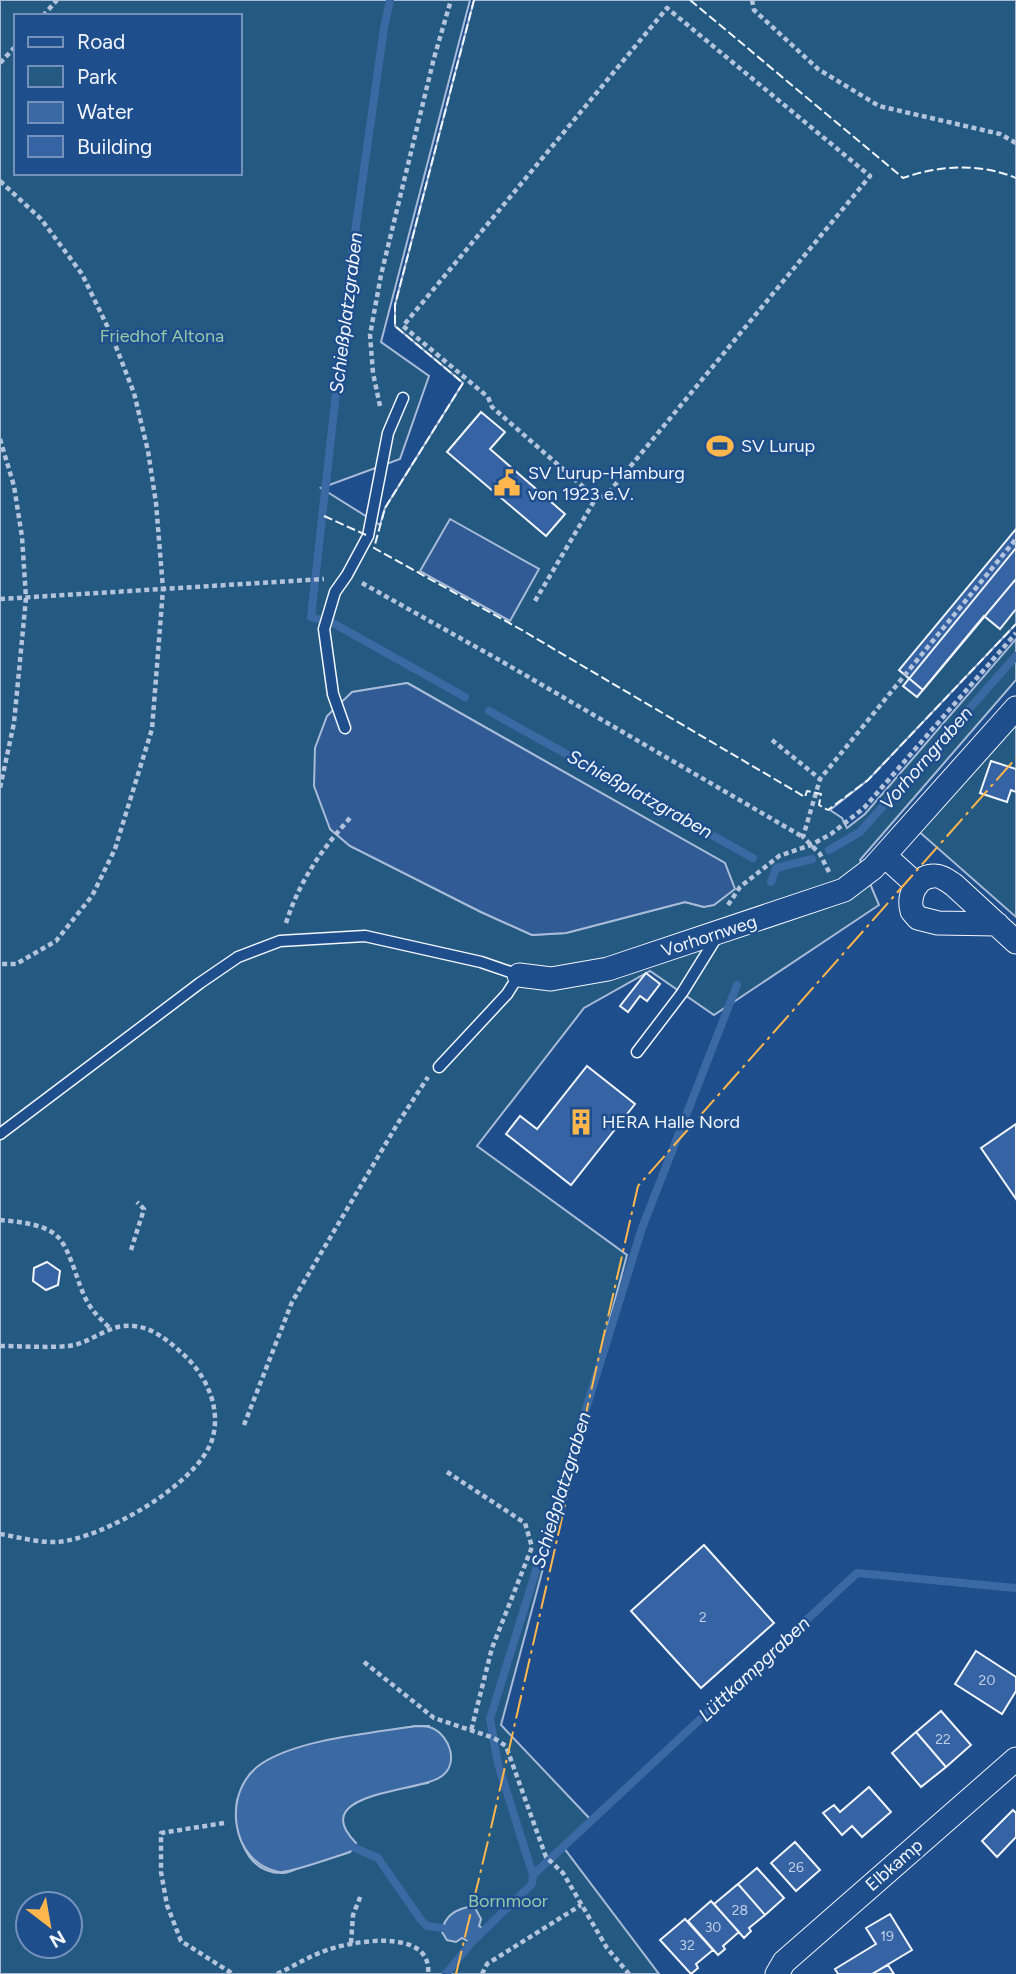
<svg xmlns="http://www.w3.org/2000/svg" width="1016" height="1974" font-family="Figtree,sans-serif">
<rect width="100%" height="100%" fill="#1f4e8c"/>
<path fill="#245a82" stroke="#a8bbd7" stroke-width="2" fill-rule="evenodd" d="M0 0H470L381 342 429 376 400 459 321 488 380 525 385 508 463 383 395 326V305L474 0H1016V624L868 780 830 810 842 818 847 828 865 814 1016 639V680L860 860 879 905 714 1015 650 971 584 1008 477 1146 627 1255 501 1725 592 1821 564 1848 659 1974H0ZM16 16H240V173H16ZM408 683 724 863 704 907 685 902 566 933 532 935 481 912 350 846 330 829 352 692ZM416 1726H429L428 1783C410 1785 344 1797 342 1819 341 1829 349 1836 355 1843L350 1852C335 1857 319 1861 303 1866 297 1868 289 1873 283 1873 244 1874 234 1829 237 1800L290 1751 327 1741ZM28 1904H70V1946H28Z
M1016 715V917L916 829Z"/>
<path fill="#305b95" stroke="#a8bbd7" stroke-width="2" d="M450 519 539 569 510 621 420 571Z
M407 683 725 863 735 889 714 905 704 907 685 902 566 933 532 935 481 912 350 846 330 829 314 786 315 748 327 716 352 692Z"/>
<path fill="#3b69a3" stroke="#a8bbd7" stroke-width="2" d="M416 1726C421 1726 427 1726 432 1728 450 1736 459 1763 442 1776 420 1793 305 1791 356 1843L350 1852C337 1856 288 1874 279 1872 230 1863 221 1791 261 1764 298 1739 372 1733 416 1726Z
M474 1906 481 1919 479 1926 486 1930 471 1943 462 1938 456 1942 447 1940 442 1932C444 1915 458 1908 474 1906Z"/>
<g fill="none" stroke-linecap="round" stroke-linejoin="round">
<path stroke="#3b69a3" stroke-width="8" d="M321 620 311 617 350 268 384 28 390 0
M331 622 465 697
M489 711 753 858
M829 850 860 832 1016 656
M771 882 776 868 812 859
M353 1847 378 1858 421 1920 427 1926 442 1928
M533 1875 857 1573 1016 1588
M446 1974 471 1943 532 1884 533 1875 498 1764 490 1719 642 1228 737 985"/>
</g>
<path fill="#3563a3" stroke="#f2f6ff" stroke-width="2" d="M481 412 505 432 490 449 565 514 546 536 447 452Z
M1016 529V579L923 690 899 670Z
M1016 548V609L1000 629 984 616 917 697 903 686Z
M991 761 1016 769V792L1011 790 1007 802 980 793Z
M646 973 660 984 647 1001 640 996 628 1012 620 1006Z
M587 1066 635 1104 571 1185 506 1134 520 1116 537 1129Z
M1016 1124V1199L981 1148Z
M47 1262 60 1271 58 1285 46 1290 33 1281 34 1268Z
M704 1545 774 1623 701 1688 631 1611Z
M976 1651 1016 1677V1691L1002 1714 955 1684Z
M941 1711 971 1745 946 1767 916 1732Z
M916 1732 946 1767 921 1787 892 1753Z
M869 1787 891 1812 862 1837 852 1826 842 1835 823 1813 834 1805 840 1812Z
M1013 1810 1016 1813V1837L997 1857 982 1841Z
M795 1842 820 1870 796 1891 771 1863Z
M757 1868 784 1898 765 1915 738 1884Z
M738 1884 765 1915 749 1928 751 1931 744 1938 714 1904Z
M711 1901 739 1932 723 1946 725 1949 718 1955 688 1921Z
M890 1914 912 1950 872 1974H838L835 1969 876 1944 866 1928Z
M685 1919 713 1950 696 1964 698 1968 691 1974 660 1940Z
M888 1965 894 1974H872Z"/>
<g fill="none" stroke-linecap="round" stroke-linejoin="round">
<g stroke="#f2f6ff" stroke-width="13">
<path id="service" d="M345 728 333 694 324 629 335 592 347 575 368 536 388 433 403 398
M637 1052 682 993 718 935
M0 1134 200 983 238 957 280 941 365 936 481 962 519 975 507 994 439 1067"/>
</g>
<g stroke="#f2f6ff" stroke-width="25">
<path id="minor" d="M885 856 917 885
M997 924 938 923 918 918 912 911C908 897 915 877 933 876 940 875 948 881 954 885L1016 942
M519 975 551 979 608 969 844 890 873 868 1016 708
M777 1974 784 1962 1016 1759"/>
</g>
<path stroke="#b3c4dc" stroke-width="4.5" stroke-dasharray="5 3.5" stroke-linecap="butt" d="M752 0 754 10 818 69 879 106 1000 134 1016 143
M43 16 57 0
M0 63 16 46
M0 181 41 219 82 274 111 334 134 393 148 451 156 503 163 589 152 729 115 849 92 896 56 941 16 964H0
M380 406 373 373 370 335 381 275 434 58 451 0
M0 439 14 486 22 537 26 598 14 723 0 788
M362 583 501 661 803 837
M0 599 324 579
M535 601 596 498 492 407 488 397 403 326 667 8 870 176 606 496 596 498
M772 740 820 779
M829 872 820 854 803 837 820 779 1016 539
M728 905 740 887 779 856 811 845 831 834 864 808 1016 633
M286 923C299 882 321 850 350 818
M0 1220C18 1222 44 1223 58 1237 70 1250 76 1277 83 1293 89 1308 98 1317 110 1328
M131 1250 144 1209 137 1202
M0 1346C23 1346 47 1348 69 1346 92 1343 109 1323 134 1326 154 1328 168 1341 183 1354 206 1375 222 1408 212 1440 197 1485 103 1538 58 1542 39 1543 18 1537 0 1534
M244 1425 292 1302 398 1123 428 1077
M447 1472 525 1523 532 1547 492 1648 471 1731
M364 1662 434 1718 494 1738 506 1746 546 1857 563 1873 607 1948 629 1974
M224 1823 161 1833V1872L167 1905 181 1941 233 1974
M351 1943 353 1915 361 1895
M277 1974C292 1967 306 1958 322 1952 348 1941 433 1926 428 1974
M482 1974 487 1964 581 1905"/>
<use href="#service" stroke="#1f4e8c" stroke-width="10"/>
<use href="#minor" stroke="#1f4e8c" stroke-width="23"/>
<path stroke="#f2f6ff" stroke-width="2" stroke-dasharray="9 3.5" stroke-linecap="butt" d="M474 0 395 305V326L463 383 385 508 374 548 520 629 805 797 807 791 821 794 819 805 828 810 868 780 1016 624
M690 0 903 178C940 165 980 163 1016 178
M324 516 366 535"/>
<path stroke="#ffb74d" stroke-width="2" stroke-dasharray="24 5 3.5 5" stroke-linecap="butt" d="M456 1974 488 1841 638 1186 1016 758"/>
</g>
<defs>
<g id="stadium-bare" transform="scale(2.1)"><path d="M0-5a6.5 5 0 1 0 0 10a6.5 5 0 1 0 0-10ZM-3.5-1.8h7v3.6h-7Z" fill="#ffb74d" stroke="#1f4e8c" stroke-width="2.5" paint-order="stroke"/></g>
<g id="civic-bare" transform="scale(2.1)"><path d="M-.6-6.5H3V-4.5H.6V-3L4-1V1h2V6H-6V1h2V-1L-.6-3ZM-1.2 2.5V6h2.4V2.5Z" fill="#ffb74d" stroke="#1f4e8c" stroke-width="2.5" paint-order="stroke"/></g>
<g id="building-bare" transform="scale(2.1)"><path d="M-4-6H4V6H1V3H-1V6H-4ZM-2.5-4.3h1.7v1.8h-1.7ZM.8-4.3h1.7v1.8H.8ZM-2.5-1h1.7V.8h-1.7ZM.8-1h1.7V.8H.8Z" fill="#ffb74d" stroke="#1f4e8c" stroke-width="2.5" paint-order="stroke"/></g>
</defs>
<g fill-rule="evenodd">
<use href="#stadium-bare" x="720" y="446"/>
<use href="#civic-bare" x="507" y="483"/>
<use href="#building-bare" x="581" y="1122"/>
</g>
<g text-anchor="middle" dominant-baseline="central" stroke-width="5" stroke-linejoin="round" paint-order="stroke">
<g font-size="14" fill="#c3d1e8">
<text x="703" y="1617">2</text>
<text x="987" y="1680">20</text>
<text x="943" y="1739">22</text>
<text x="796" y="1867">26</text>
<text x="740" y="1910">28</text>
<text x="713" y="1927">30</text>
<text x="887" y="1936">19</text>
<text x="687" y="1945">32</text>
</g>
<g font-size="18" fill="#97c8a6" stroke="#1f4e8c">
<text x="162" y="336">Friedhof Altona</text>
<text x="508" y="1901">Bornmoor</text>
</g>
<g font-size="18" fill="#f2f6ff" stroke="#1f4e8c" text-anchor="start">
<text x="741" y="446">SV Lurup</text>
<text x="528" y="473">SV Lurup-Hamburg<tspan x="528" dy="21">von 1923 e.V.</tspan></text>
<text x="602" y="1122">HERA Halle Nord</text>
</g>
<g font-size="18" fill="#f2f6ff" stroke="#1f4e8c">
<text transform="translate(709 936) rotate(-18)">Vorhornweg</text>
<text transform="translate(894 1865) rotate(-41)">Elbkamp</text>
</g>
<g font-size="19" font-style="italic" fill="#f2f6ff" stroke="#1f4e8c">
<text transform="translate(346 313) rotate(-83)">Schießplatzgraben</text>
<text transform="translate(926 758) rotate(-49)">Vorhorngraben</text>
<text transform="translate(640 794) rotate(29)">Schießplatzgraben</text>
<text transform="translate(561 1490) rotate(-73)">Schießplatzgraben</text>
<text transform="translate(754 1669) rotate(-43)">Lüttkampgraben</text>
</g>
</g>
<rect x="14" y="14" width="228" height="161" fill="#1f4e8c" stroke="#7391ba" stroke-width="2"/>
<rect x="28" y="37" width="35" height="10" fill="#1f4e8c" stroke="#7391ba" stroke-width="2"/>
<text x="77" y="49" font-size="21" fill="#f2f6ff">Road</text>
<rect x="28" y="66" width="35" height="21" fill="#245a82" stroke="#7391ba" stroke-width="2"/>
<text x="77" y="84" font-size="21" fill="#f2f6ff">Park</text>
<rect x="28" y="102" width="35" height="21" fill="#3b69a3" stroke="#7391ba" stroke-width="2"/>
<text x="77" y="119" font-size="21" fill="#f2f6ff">Water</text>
<rect x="28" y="136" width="35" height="21" fill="#3563a3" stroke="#7391ba" stroke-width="2"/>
<text x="77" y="154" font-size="21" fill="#f2f6ff">Building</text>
<g transform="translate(49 1925) rotate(149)"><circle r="33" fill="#1f4e8c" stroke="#7391ba" stroke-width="2"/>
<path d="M0-5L12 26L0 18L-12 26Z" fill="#ffb74d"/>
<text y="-10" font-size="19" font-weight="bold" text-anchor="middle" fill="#f2f6ff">N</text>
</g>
</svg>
